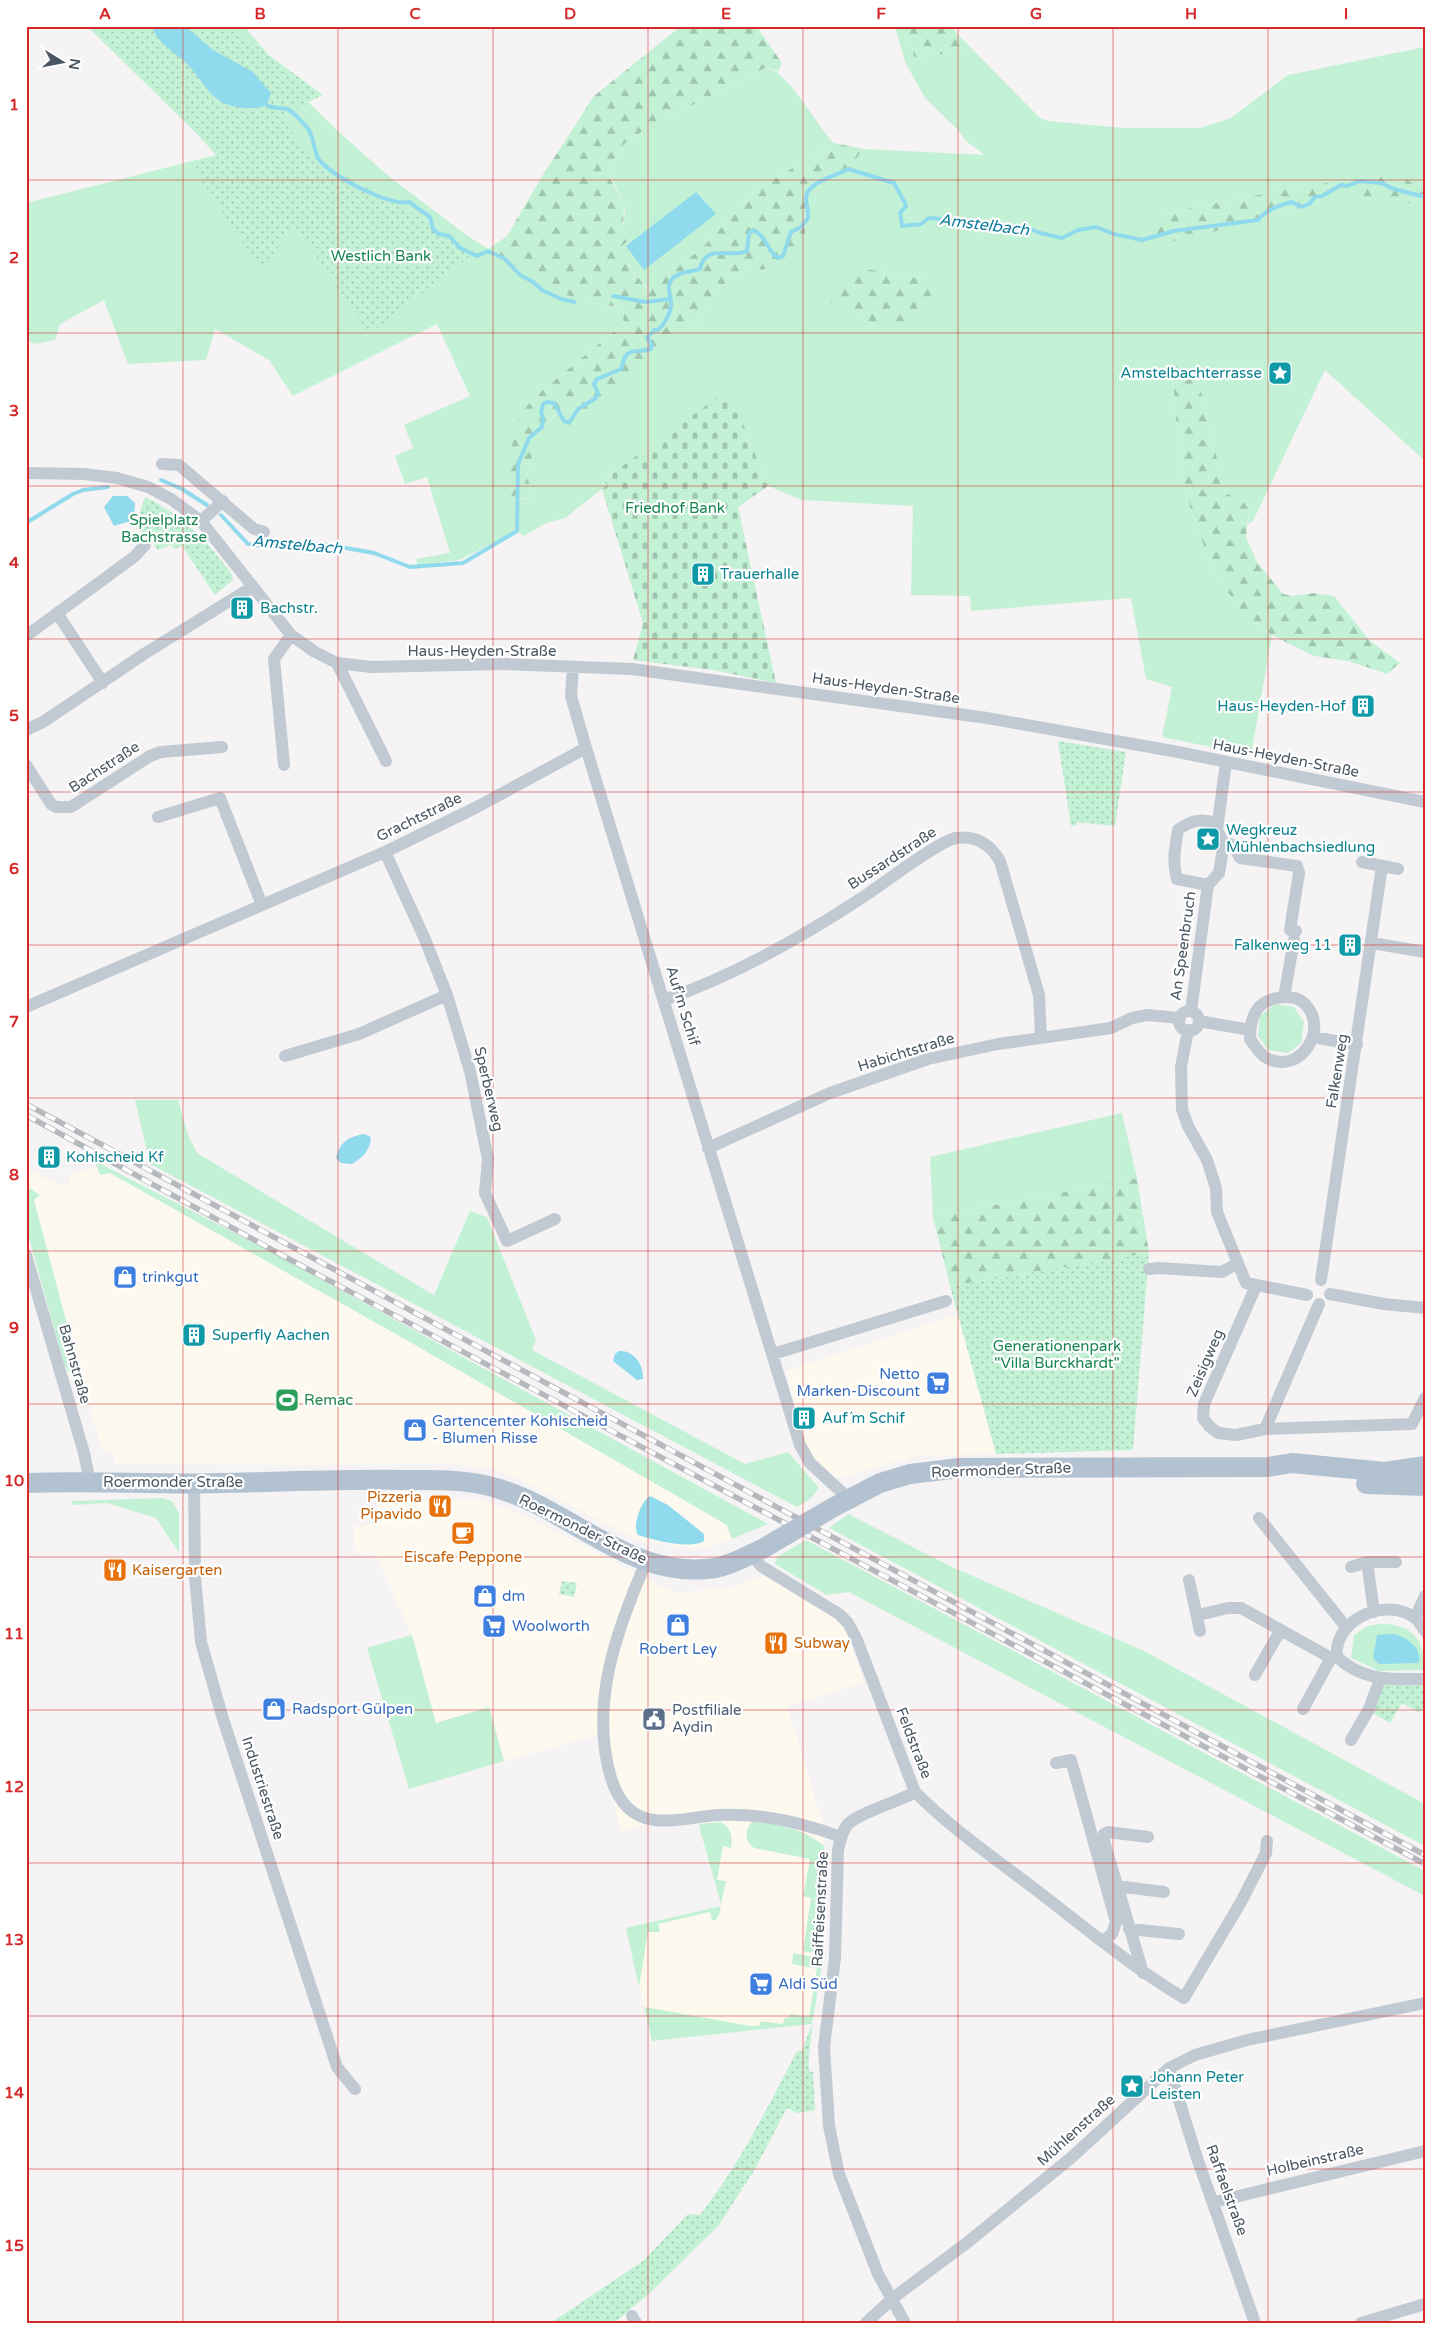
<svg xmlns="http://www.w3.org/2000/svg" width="1451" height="2349" font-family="'Varela Round',sans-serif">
<defs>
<pattern id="forest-firs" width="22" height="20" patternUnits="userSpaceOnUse" patternTransform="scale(1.25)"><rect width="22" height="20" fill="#c3f1d5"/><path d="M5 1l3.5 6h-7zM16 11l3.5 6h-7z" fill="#a0c6b0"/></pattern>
<pattern id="cemetery-stones" width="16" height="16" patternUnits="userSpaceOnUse" patternTransform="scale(1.25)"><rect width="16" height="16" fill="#c3f1d5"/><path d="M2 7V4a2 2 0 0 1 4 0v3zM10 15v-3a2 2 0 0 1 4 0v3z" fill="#a0c6b0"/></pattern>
<pattern id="park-dots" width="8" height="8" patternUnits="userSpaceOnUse" patternTransform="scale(1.25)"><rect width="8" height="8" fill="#c3f1d5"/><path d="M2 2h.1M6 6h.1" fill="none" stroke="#a0c6b0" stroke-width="1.8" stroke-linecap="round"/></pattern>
</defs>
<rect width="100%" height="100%" fill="#f5f3f3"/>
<path fill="#fdf9ef" d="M97 1167 100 1175 110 1173 410 1342 727 1525 732 1539 714 1546 692 1548 640 1541 512 1476 489 1467 449 1464 283 1465 115 1463 114 1454 110 1450 102 1452 89 1405H86L82 1393 85 1392 34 1200 40 1195 26 1186V1169L61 1185 70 1183 69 1174Z
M958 1315 996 1454 915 1456 836 1479 811 1458 802 1437 786 1371Z
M478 1499 517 1513 561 1534 674 1593 732 1588 763 1575 830 1613 840 1622 847 1633 864 1683 787 1706 823 1824 825 1930 823 1959 812 2024 652 2041 626 1928 721 1906 696 1814 621 1831 597 1735 504 1761 489 1707 436 1723 412 1635 375 1553 356 1554 353 1527 379 1523 378 1500Z"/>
<path fill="#c3f1d5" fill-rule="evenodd" d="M185 26H244L309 103 340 133 386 174 465 234 488 249 584 300 624 309 623 324 538 394 512 500H517C517 513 520 523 511 534L459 560 418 565 416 559 450 553 427 477 405 484 395 456 413 448 404 425 470 396 437 324 293 396 269 360 215 329 206 360 128 364 104 300 60 324 55 340 34 344 29 341 26 331V203L228 152Z
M895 26H907L914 57 974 51 1040 118 1048 121 1123 128H1200L1231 118 1288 75 1425 47V461L1325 370 1253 521 1248 524 1249 507 1240 499 1225 493 1195 367 1173 379 1176 420 1186 492 1193 518 1215 574 1242 612 1272 635 1251 755 1162 737 1172 687 1146 679 1131 598 971 611 970 596 911 595 913 506 802 500 768 486 729 390 604 479 607 485 565 518 546 523 524 536 519 532 518 500 534 497 527 477 536 438 559 410 592 412 696 324 716 291 742 271 767 269 806 239C804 225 806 187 819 178 826 174 835 174 843 174L864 149 985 155 966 141 958 130 925 98 905 62ZM1328 184 1322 198 1265 218 1162 214 1307 185ZM867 269 929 280 874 325 853 309Z
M765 68C785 66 818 128 834 143L758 189 702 248 649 290 616 250C621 236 628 216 623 202 619 190 611 181 608 168L624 144 644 130Z
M1275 1004 1294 1007 1304 1022 1301 1043 1288 1053 1268 1050 1258 1036 1260 1016Z
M135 1100H178L188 1135 197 1153 434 1295 470 1211 487 1217 536 1340 532 1350 745 1464 788 1452 819 1488 810 1499 797 1507 150 1164Z
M1122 1113 1137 1178 933 1217 930 1157Z
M95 1161 260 1246 768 1524 732 1539 727 1525 410 1342 110 1173 100 1175Z
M26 1186 40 1195 34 1200 85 1392 82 1393 64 1364 26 1227Z
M162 1498 172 1501 179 1513V1553L156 1518 107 1503 73 1505 72 1501Z
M848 1514 952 1567 1144 1651 1425 1804V1846L829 1528Z
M806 1540 1425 1871V1896L849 1592 827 1595 775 1564 777 1557Z
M1379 1624C1411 1623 1425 1639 1425 1670L1379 1671 1351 1658 1354 1635 1368 1626Z
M412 1635 436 1723 489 1707 504 1761 409 1789 367 1648Z
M720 1822C731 1827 733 1836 731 1848L723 1846 717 1880 726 1881 721 1904 699 1826 700 1824Z
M752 1822C777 1823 805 1829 824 1846L825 1930 824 1955 803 1951 811 1898 803 1896 810 1859 754 1848C745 1841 744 1830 752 1822Z
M721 1906 719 1915 716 1920H712L710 1912 658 1924 660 1932H648L639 1987 626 1928Z
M793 1953 823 1959 812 2024 652 2041 644 2007 751 2026H759L761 2021 783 2024 785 2017 789 2018 790 2014 809 2017 817 1969 792 1964Z"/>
<path fill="url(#forest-firs)" d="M681 26H756L782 63 778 72 771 68H765L644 130 624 144 608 168 611 180 624 203 623 232 630 239 617 250 648 290 702 248 758 189 834 143 864 149 843 174 827 175 814 183 804 222 806 239 788 262 767 269 742 271 716 291 696 324 610 402 592 412 558 410 536 439 527 477 534 497 512 500 507 464 520 414 538 394 623 324 624 309C604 303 580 302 561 292 536 279 513 262 488 249L507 236 541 178 594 96Z
M907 26H950L974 51 914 57Z
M1377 171 1401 174 1424 193 1420 202C1394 205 1376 204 1353 191L1356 174Z
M1328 183 1331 190 1322 198 1265 218 1179 241 1156 240 1151 224 1162 214 1307 185Z
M867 269 929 280 935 291 903 322 874 325 853 309 825 301 842 275Z
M1178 360 1195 366 1225 493 1240 499 1249 507 1246 537 1257 562 1283 594 1293 596 1314 593 1334 596 1370 641 1400 663 1387 674 1348 661 1314 656 1272 635 1242 612 1215 574 1193 518 1186 492 1176 420 1173 379Z
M1137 1178 1149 1253 950 1286 933 1217Z"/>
<path fill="url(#cemetery-stones)" d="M729 389 768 486 738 507 776 683 713 670 633 660 643 623 602 489 607 485 603 480Z"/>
<path fill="url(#park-dots)" d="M87 26H229L323 95 280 116 314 161 394 200 472 255 369 334 314 253 292 227 262 271 190 165 218 157 195 132Z
M145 497C181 514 209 542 232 575L233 580 215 595 182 546 174 549 171 545 158 550 144 532 141 533 136 524Z
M1058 741 1126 752 1115 826 1077 822V825L1071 826Z
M1149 1253 1133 1450 996 1454 950 1286Z
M562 1581 577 1583 574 1597 559 1594Z
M1386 1683H1425L1424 1710 1418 1712 1402 1703 1390 1723 1369 1711Z
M812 2024C812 2039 807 2058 809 2071L813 2072 815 2110 797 2113 787 2108 755 2169 719 2225 651 2292 614 2323H551L643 2261 688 2214 700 2215C739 2165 768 2107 797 2051H802Z"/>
<path fill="#90daee" d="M152 26H185L213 50 253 72 271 93C268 105 265 108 253 108 208 109 209 84 183 60 171 50 156 41 152 26Z
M696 192 716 214 644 270 626 246Z
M113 496H127L135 503 134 520 114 526 104 507Z
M364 1134 371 1137C370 1151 363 1157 352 1164L341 1163 336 1158C340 1142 348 1137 364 1134Z
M619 1351C634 1350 644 1365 643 1379L637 1380 613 1361 615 1354Z
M650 1496 668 1505 704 1534V1541C689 1550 654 1540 638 1535 632 1526 641 1501 650 1496Z
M1392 1634C1404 1635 1425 1649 1418 1663L1379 1664 1373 1658 1377 1635Z"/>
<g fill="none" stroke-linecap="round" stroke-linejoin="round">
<path stroke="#90daee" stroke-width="4" d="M267 105C274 110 282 106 289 110 294 113 301 121 306 126 314 134 313 148 318 158 328 175 391 207 409 202L430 217 433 229 439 234 449 236 460 248 477 256 488 251 505 259 520 275 533 282 542 290 561 299 574 302
M613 296 645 302 670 299
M161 480 182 489 207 505
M221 515 248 544 263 546 299 543 329 545 374 553 410 567 463 563 517 531 518 464 529 438 542 427 543 418 541 413 543 404 547 402 554 403 564 421 569 423 578 409 596 398 598 393 594 384 597 379 621 369C627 345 632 354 651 349L652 345 647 338 654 330H658C664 325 670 314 671 306 672 296 664 286 674 277 682 271 692 272 700 269 706 242 731 259 747 251L749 233 753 230C765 234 767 251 778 258L783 256 791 232 801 227 808 218C809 211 806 206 806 198 807 182 836 176 848 169L894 183 905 203 906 206 900 213 902 226 921 224 929 218 969 221 989 225 999 230 1004 227 1022 230 1028 228 1040 233 1062 238 1078 230 1096 227 1114 234 1142 240 1174 231 1258 220C1265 210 1280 205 1292 202L1301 207 1309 204 1315 197 1322 196 1341 185 1347 186 1360 181 1381 183 1394 189 1425 197
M26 523 73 494 83 490 108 487"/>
<path stroke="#c1cad2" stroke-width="12" d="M162 464 179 465 254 529 264 532
M26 473 84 474 117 478 148 487 171 499 201 521 291 635 315 652 337 663 372 667 502 664 632 669 987 718 1178 752 1425 802
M201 521 223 501
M57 613 103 683
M26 636 134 557 145 545
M337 663 386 761
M573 667 571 696 586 748 800 1445 810 1463 848 1498
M26 730 43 722 144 654 252 587
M26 765 51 804 56 807H71L150 756 161 752 222 747
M284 765 274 659 291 635
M158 817 220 798 262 905
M1224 843 1233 845 1240 858 1297 866 1299 873 1290 930 1296 931
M385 852 424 937 447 995 470 1071 488 1159 485 1193 507 1241 555 1219
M1362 862 1398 869
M1208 885 1177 879C1172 862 1175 848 1178 830 1192 819 1201 819 1218 823
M1372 943 1425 952
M1284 997C1289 997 1296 998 1300 1000 1334 1023 1301 1079 1265 1057 1259 1053 1254 1045 1250 1039 1250 1014 1258 999 1284 997Z
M1284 997 1294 940
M664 1000C733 976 799 939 860 899 879 887 938 841 956 838 976 835 990 844 1000 861L1039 995 1041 1037
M26 1007 385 852 475 808 586 748
M1191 1011 1208 885 1219 873 1224 843 1217 830 1226 762
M1179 1021a10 10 0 1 1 20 0a10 10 0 1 1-20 0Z
M1199 1021 1250 1030
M1188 1030 1181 1067 1182 1109 1188 1126 1207 1160 1216 1188 1217 1212 1246 1283 1307 1295
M1313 1037 1357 1045
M285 1056 359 1034 447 995
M708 1148 830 1093 928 1059 998 1044 1111 1028 1132 1018 1147 1015 1180 1018
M26 1255 84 1453 90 1482
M1149 1269 1159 1268 1222 1272 1238 1263
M1321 1280 1382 866
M1256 1286 1204 1404 1203 1418 1210 1427 1218 1433 1236 1435 1265 1429 1412 1424 1425 1398
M1330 1294 1384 1304 1425 1308
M773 1354 946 1301
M1265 1429 1319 1304
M194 1483 195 1577 201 1642 223 1719 337 2067 355 2089
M1259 1518 1346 1627
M751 1554 761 1566 839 1614 848 1623 857 1640 915 1792C953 1830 997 1860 1040 1893 1087 1929 1133 1968 1184 1998L1241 1902 1266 1853 1267 1841
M646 1562C617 1629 589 1704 611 1778 618 1800 630 1817 654 1820 675 1823 697 1816 719 1815 761 1813 801 1822 841 1837
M1367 1562 1374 1612
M1351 1567 1367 1562H1396
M1189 1580 1200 1631
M1198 1615 1228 1608H1241L1331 1658
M1415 1618 1425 1596
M1425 1631C1422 1627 1419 1621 1415 1618 1385 1596 1333 1620 1337 1657 1364 1682 1391 1679 1425 1679
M1255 1675 1280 1631
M1303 1709 1331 1658 1337 1657
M1351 1740 1369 1709 1380 1679
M1056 1763 1071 1760 1116 1922 1112 1934 1103 1941
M1117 1886 1164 1892
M1129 1929 1179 1934
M1143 1973 1104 1841V1834L1108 1832 1148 1837
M1169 2068 1197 2158 1255 2323
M1214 2202 1425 2151
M632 2316 636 2323
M866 2323 893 2298 968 2242 1072 2157 1169 2068 1195 2055 1247 2040 1425 2003
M905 2323 878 2274 839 2174 829 2126 824 2047 835 1958 838 1850C840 1841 842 1831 848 1824 857 1814 900 1801 915 1792
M1361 2323 1425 2304"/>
<path stroke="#b3c2d1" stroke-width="20" d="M26 1483C91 1480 156 1485 221 1483 282 1482 344 1479 405 1480 435 1480 467 1479 496 1488 571 1509 631 1581 715 1568 732 1565 749 1555 764 1548
M1366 1484 1425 1486
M832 1508 880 1483 910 1474 960 1468 1268 1467 1292 1463 1385 1472 1425 1466"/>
<g stroke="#b5b8bd" stroke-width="5.5">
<path id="rail" d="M26 1104 1425 1855
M26 1115 300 1265 1425 1864"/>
</g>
<use href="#rail" stroke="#fff" stroke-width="4" stroke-dasharray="11" stroke-linecap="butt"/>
<path stroke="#b3c2d1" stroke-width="20" d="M764 1548 832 1508"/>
</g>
<path fill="none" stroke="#d62828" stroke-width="1" stroke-opacity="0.55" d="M183 26V2323M338 26V2323M493 26V2323M648 26V2323M803 26V2323M958 26V2323M1113 26V2323M1268 26V2323M26 180H1425M26 333H1425M26 486H1425M26 639H1425M26 792H1425M26 945H1425M26 1098H1425M26 1251H1425M26 1404H1425M26 1557H1425M26 1710H1425M26 1863H1425M26 2016H1425M26 2169H1425"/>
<defs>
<g id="sight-square" transform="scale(1.25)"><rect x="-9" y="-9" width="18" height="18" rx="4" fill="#0f9aa8" stroke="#fff"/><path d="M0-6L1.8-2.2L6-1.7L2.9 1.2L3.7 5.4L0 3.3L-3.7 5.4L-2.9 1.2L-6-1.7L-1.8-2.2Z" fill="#fff"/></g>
<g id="building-square" transform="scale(1.25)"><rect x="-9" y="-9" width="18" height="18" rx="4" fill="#0f9aa8" stroke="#fff"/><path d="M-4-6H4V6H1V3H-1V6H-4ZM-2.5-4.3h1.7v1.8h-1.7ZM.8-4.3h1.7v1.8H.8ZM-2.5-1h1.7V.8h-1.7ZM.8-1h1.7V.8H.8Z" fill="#fff"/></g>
<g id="shop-square" transform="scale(1.25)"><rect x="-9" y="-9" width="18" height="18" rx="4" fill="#3f7fe0" stroke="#fff"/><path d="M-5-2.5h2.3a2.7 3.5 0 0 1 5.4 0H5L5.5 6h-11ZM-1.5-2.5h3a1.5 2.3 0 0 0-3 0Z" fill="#fff"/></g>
<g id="supermarket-square" transform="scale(1.25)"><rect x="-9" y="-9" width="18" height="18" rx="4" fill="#3f7fe0" stroke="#fff"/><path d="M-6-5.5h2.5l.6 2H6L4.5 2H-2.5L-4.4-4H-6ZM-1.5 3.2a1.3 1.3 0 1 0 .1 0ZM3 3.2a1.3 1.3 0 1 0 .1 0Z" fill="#fff"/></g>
<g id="stadium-square" transform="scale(1.25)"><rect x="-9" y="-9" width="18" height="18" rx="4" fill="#2e9e5b" stroke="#fff"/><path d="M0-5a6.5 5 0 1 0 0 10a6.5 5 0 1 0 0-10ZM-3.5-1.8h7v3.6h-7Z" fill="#fff"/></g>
<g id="restaurant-square" transform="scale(1.25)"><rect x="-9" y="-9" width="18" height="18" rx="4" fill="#e8710a" stroke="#fff"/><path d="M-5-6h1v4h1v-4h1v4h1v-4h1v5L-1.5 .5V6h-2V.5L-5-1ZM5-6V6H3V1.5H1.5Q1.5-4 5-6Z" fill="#fff"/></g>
<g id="cafe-square" transform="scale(1.25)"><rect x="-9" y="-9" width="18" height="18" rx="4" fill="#e8710a" stroke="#fff"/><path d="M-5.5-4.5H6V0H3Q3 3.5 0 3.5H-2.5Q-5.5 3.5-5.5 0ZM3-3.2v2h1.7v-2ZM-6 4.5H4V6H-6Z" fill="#fff"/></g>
<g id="civic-square" transform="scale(1.25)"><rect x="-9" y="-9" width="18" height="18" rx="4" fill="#5c6f8a" stroke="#fff"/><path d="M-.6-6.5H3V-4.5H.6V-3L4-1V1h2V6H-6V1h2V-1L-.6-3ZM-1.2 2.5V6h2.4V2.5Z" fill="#fff"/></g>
</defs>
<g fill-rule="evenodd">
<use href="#sight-square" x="1280" y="373"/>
<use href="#building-square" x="703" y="574"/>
<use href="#building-square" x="242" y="608"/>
<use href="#building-square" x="1363" y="706"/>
<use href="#sight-square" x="1208" y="839"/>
<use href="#building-square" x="1350" y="945"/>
<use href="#building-square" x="49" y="1157"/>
<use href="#shop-square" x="125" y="1277"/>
<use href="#building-square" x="194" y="1335"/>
<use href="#supermarket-square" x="938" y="1383"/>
<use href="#stadium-square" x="287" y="1400"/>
<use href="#building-square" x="804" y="1418"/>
<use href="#shop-square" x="415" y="1430"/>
<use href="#restaurant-square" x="440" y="1506"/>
<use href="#cafe-square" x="463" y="1533"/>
<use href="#restaurant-square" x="115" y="1570"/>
<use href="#shop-square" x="485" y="1596"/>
<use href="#shop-square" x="678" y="1625"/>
<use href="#supermarket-square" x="494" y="1626"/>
<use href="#restaurant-square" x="776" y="1643"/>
<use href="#shop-square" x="274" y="1709"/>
<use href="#civic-square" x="654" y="1719"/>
<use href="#supermarket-square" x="761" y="1984"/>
<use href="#sight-square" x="1132" y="2086"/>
</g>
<g text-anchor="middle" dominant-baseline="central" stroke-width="4.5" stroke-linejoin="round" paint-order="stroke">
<g font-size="15" fill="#17864f" stroke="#fff">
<text x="381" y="256">Westlich Bank</text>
<text x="675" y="508">Friedhof Bank</text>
<text x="164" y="520">Spielplatz<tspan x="164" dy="17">Bachstrasse</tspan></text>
<text x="1057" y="1346">Generationenpark<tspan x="1057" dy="17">"Villa Burckhardt"</tspan></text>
</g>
<g font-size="15" fill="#0d838f" stroke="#fff" text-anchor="start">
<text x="1262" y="373" text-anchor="end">Amstelbachterrasse</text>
<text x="720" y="574">Trauerhalle</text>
<text x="260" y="608">Bachstr.</text>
<text x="1346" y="706" text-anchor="end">Haus-Heyden-Hof</text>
<text x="1226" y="830">Wegkreuz<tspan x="1226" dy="17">Mühlenbachsiedlung</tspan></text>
<text x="1332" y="945" text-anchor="end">Falkenweg 11</text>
<text x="66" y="1157">Kohlscheid Kf</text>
<text x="212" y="1335">Superfly Aachen</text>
<text x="822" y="1418">Auf´m Schif</text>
<text x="1150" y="2077">Johann Peter<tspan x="1150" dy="17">Leisten</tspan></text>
</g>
<g font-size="15" fill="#4a5661" stroke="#fff">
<text x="482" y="651">Haus-Heyden-Straße</text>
<text transform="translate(886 688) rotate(8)">Haus-Heyden-Straße</text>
<text transform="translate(1286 758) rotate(11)">Haus-Heyden-Straße</text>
<text transform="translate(104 767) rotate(-33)">Bachstraße</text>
<text transform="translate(419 817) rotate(-26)">Grachtstraße</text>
<text transform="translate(892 858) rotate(-33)">Bussardstraße</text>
<text transform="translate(1183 946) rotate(-82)">An Speenbruch</text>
<text transform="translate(683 1006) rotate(73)">Auf'm Schif</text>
<text transform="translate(906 1052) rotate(-17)">Habichtstraße</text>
<text transform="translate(1337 1071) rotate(-81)">Falkenweg</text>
<text transform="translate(489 1089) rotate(77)">Sperberweg</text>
<text transform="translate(1205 1363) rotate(-67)">Zeisigweg</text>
<text transform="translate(75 1364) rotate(74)">Bahnstraße</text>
<text transform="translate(1001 1470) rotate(-2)">Roermonder Straße</text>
<text x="173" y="1482">Roermonder Straße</text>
<text transform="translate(583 1529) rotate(26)">Roermonder Straße</text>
<text transform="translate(914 1743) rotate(69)">Feldstraße</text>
<text transform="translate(263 1788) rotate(72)">Industriestraße</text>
<text transform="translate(820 1909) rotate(-87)">Raiffeisenstraße</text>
<text transform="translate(1076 2130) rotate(-42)">Mühlenstraße</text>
<text transform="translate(1315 2160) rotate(-13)">Holbeinstraße</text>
<text transform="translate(1227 2190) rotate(70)">Raffaelstraße</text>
</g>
<g font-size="15" fill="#366cbe" stroke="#fff" text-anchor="start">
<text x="142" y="1277">trinkgut</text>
<text x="920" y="1374" text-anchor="end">Netto<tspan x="920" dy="17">Marken-Discount</tspan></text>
<text x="432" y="1421">Gartencenter Kohlscheid<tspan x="432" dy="17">- Blumen Risse</tspan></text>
<text x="502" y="1596">dm</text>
<text x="512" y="1626">Woolworth</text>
<text x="678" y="1649" text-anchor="middle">Robert Ley</text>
<text x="292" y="1709">Radsport Gülpen</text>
<text x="778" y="1984">Aldi Süd</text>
</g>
<g font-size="15" fill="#27864d" stroke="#fff" text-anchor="start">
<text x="304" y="1400">Remac</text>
</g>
<g font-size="15" fill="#c56008" stroke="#fff" text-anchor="start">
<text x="422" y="1497" text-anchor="end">Pizzeria<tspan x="422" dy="17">Pipavido</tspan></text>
<text x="463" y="1557" text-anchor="middle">Eiscafe Peppone</text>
<text x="132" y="1570">Kaisergarten</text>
<text x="794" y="1643">Subway</text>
</g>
<g font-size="15" fill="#4e5e75" stroke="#fff" text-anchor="start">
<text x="672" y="1710">Postfiliale<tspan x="672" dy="17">Aydin</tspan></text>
</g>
<g font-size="16" font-style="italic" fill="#0c7c9b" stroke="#fff">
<text transform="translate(984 225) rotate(7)">Amstelbach</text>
<text transform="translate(297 545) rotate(5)">Amstelbach</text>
</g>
</g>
<rect width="1451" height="2349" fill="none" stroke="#ffffff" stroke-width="55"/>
<g transform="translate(62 62) rotate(100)" stroke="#ffffff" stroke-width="4" paint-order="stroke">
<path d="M0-4L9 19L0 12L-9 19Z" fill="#4a5661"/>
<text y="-8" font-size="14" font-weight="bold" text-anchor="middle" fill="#4a5661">N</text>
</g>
<rect x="28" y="28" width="1396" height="2294" fill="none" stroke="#d62828" stroke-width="2"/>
<g font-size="16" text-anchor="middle" font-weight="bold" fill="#d62828">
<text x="105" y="19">A</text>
<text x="260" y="19">B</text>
<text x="415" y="19">C</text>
<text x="570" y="19">D</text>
<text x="726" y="19">E</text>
<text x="881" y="19">F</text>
<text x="1036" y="19">G</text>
<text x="1191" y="19">H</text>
<text x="1346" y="19">I</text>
<text x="14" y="110">1</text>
<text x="14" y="263">2</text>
<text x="14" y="416">3</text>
<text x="14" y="568">4</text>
<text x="14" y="721">5</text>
<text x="14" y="874">6</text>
<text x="14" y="1027">7</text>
<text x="14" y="1180">8</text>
<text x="14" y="1333">9</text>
<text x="14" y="1486">10</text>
<text x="14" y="1639">11</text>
<text x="14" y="1792">12</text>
<text x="14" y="1945">13</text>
<text x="14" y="2098">14</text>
<text x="14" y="2251">15</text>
</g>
</svg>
